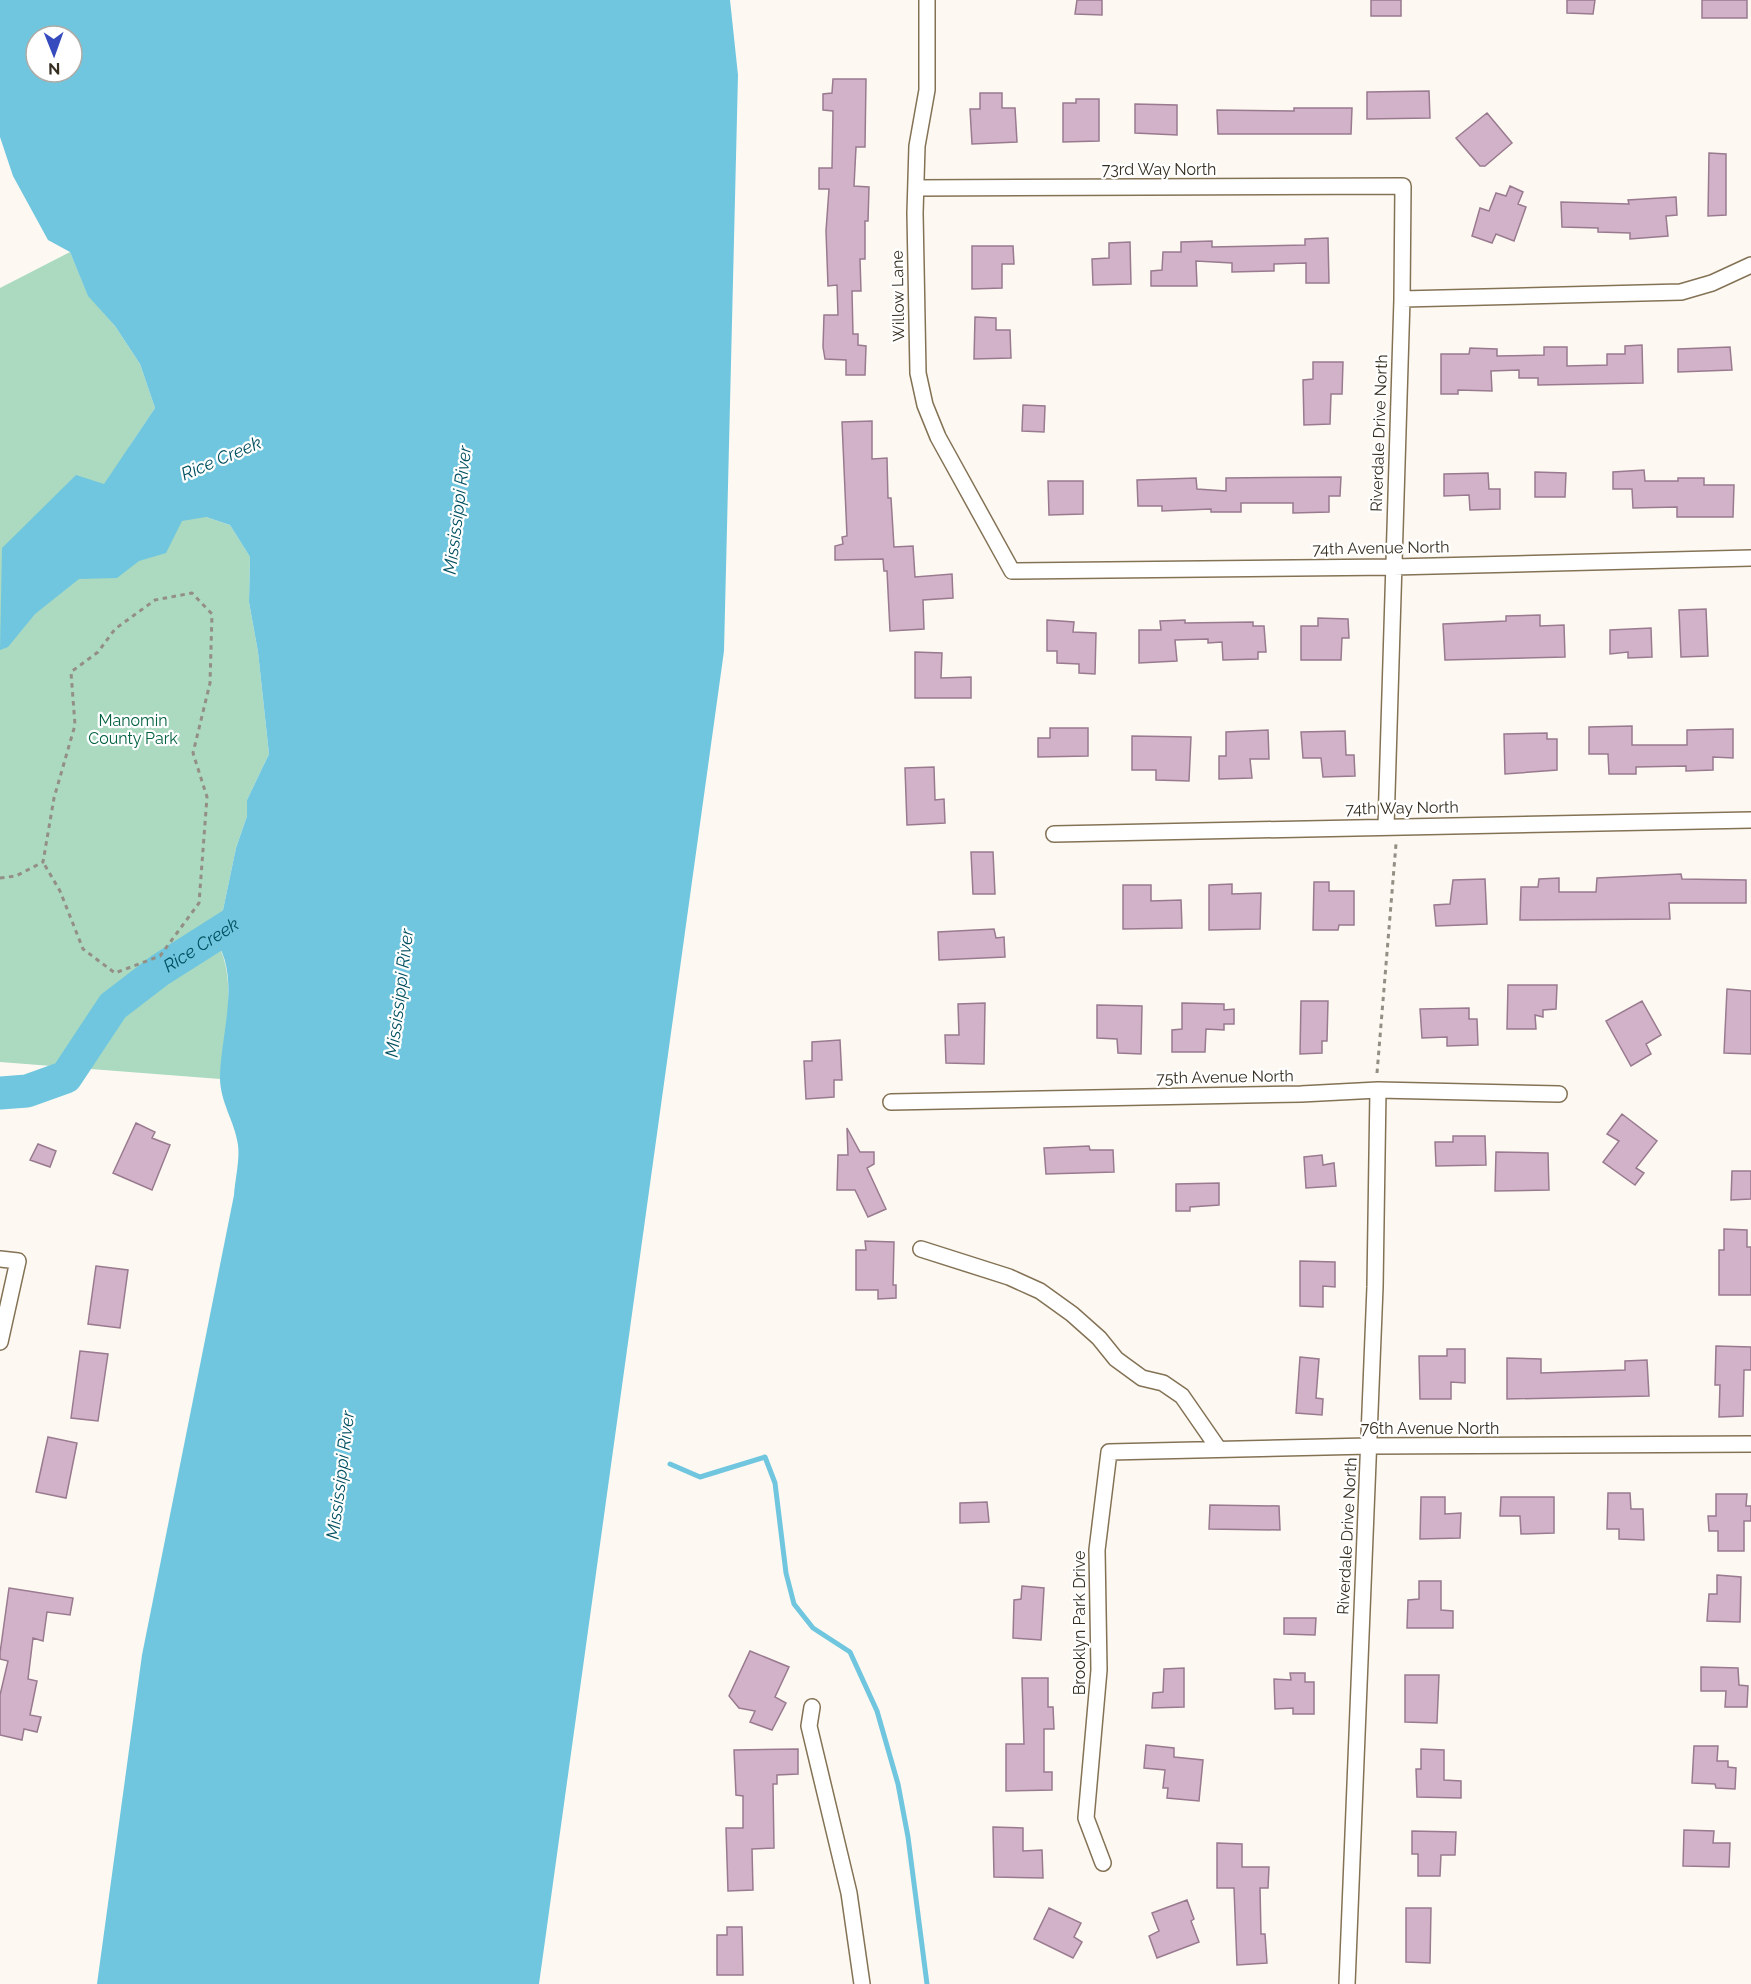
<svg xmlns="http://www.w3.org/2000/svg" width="1751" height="1984" font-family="Raleway,sans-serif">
<rect width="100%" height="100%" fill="#fdf9f2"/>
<path fill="#abdac1" d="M70 252 88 295 115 326 140 364 155 408 129 447 206 517 230 525 250 557 249 602 258 652 269 754 247 800V816L236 848 223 910 211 935C241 968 224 1038 220 1079L0 1062V288Z"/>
<path fill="#70c6de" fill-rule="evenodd" d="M0 0H730L738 75 724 651 539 1984H97L142 1655 234 1195C235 1180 240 1160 238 1145 235 1122 220 1102 220 1078 220 1035 244 971 211 935L223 910 236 848 247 816V800L269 754 258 652 249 602 250 557 230 525 206 517 182 521 166 553 139 561 117 578 79 579 35 614 8 647 0 650 2 548 76 475 104 484 155 408 140 364 115 326 88 296 70 252 48 240 13 176 0 137ZM36 36H72V72H36Z"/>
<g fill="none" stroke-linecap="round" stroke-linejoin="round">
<path stroke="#70c6de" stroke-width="5" d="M670 1464 700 1477 765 1457 775 1483 786 1573 794 1604 813 1628 850 1652 877 1711 898 1784 908 1837 927 1984"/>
<path stroke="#70c6de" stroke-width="33" id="s1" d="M0 1093 27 1091 66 1077 113 1006 160 970 250 913"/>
</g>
<path fill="#d2b2c8" stroke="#997a8f" stroke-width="1.5" d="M1077 0H1102V15L1075 14Z
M1371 0H1401V16H1371Z
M1567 0H1595L1593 14 1567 13Z
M1702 0H1747V18H1702Z
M833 79H866L865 147H856L854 186 869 187 868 221H865V259H860L861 291H852L853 334H858V345L866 346 865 375H846V360L825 359 823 347 824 315H838L837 285 828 286 826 231 829 189H819V168H832L833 111 823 110V94L832 93Z
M1429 91 1430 118 1367 119V92Z
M980 93H1002V108H1015L1017 142 972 144 970 109H980Z
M1076 99H1099V141L1063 142V103H1076Z
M1135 104 1177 105V135L1135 133Z
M1294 108H1352L1351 134H1218L1217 110 1294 111Z
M1487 113 1512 143 1485 166H1480L1456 138Z
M1709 153 1726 154V215L1708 216Z
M1510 186 1523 192 1518 204 1526 207 1514 241 1496 234 1492 243 1472 236 1480 208 1489 211 1496 193 1506 196Z
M1676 197 1677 215 1666 216 1668 236 1630 239V233L1598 232V228L1562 227 1561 202 1629 204 1628 200Z
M1328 238 1329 283H1306V263L1274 264V271L1232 272V263L1196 261 1197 286H1151V271L1162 270 1163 252H1181V242L1212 241V247L1305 245V239Z
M1130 242 1131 284 1093 285 1092 259 1109 258V243Z
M972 246H1013L1014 264H1002V288L972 289Z
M975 317 996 318V330H1010L1011 358 974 359Z
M1642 345 1643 383 1538 385V378H1519V370L1491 371 1492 391 1458 390V394H1441V354H1469L1470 348 1497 349V356L1544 355V347H1567V366L1607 365V354H1625V346Z
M1730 347 1732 370 1678 372V349Z
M1313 362H1343L1342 394H1331L1330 424 1304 425 1303 380 1313 379Z
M1023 405 1045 406 1044 432 1022 431Z
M872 421V459L887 458 888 498H891L894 547 913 546 915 577 952 574 953 598 923 600 924 629 890 631 887 571H884L883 559 835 560V546L843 544 842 537 847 536 842 422Z
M1644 470 1645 481H1678V478H1704V485H1734L1733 517H1677V507L1633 508 1632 489H1613V472Z
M1535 472 1566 473 1565 497H1535Z
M1488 473 1489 489H1500V509L1470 510 1469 495 1444 496V474Z
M1341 477 1340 496H1329V512L1293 513V503H1241V512H1211V509L1162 511V506H1138L1137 480 1196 478 1197 489 1226 491V478Z
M1048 481H1083V514L1049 515Z
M1706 609 1708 656 1681 657 1679 610Z
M1540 615V626L1564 625 1565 657 1445 660 1443 624 1506 621V616Z
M1318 618 1348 619 1349 638H1342L1341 660H1301V626H1318Z
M1047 620 1074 622 1073 632 1096 633 1095 674 1079 673V664L1057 663V651H1047Z
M1185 620V623L1253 622V626H1264L1266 652H1258V659L1223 660 1222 642 1208 643V639L1175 640 1177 661 1139 663V630H1161L1160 621Z
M1651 628 1652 657 1628 658V652L1610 654V630Z
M915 652 942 653 941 678 971 677V698H915Z
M1632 726V745H1687V730L1733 729V758L1713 757V770L1686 771V766L1636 767V774H1609L1608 754H1589V727Z
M1050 728H1088V756L1038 757V738H1050Z
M1268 730 1269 759H1250L1252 778 1219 779V756H1226V732Z
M1345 731 1346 755H1354L1355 776 1323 777 1321 758H1303L1301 732Z
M1547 733V739H1557V770L1505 774 1504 734Z
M1132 736 1191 737 1189 781 1156 780V770H1132Z
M934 767 935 800 944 799 945 823 907 825 905 768Z
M971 852H993L995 894H973Z
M1681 874 1682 879 1746 880V903H1669L1670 919 1520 920 1521 887H1538L1539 879 1559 878V892H1596L1597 878Z
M1485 879 1487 924 1436 926 1434 905 1450 904 1453 880Z
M1314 882H1329V891H1354V925H1339L1338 930H1313Z
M1232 884V894L1261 893 1260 929 1209 930V885Z
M1123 885H1151V901L1181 900 1182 928 1123 929Z
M994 929 996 938 1004 937 1005 957 939 960 938 932Z
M1508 985H1557L1556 1009 1543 1010V1017L1535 1015 1536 1029H1507Z
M1727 989 1751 991V1054L1724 1053Z
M1301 1001H1328L1327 1041H1322V1053L1300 1054Z
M1642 1001 1661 1035 1646 1044 1651 1054 1631 1066 1606 1021Z
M985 1003 984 1064 946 1063 945 1035H959L958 1004Z
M1182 1003 1224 1004V1010L1234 1009V1024H1224V1030L1206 1029 1205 1052H1172V1030L1182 1029Z
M1097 1005 1142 1006 1141 1054 1118 1053 1117 1039 1097 1038Z
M1469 1008V1019H1477L1478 1045 1447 1046V1037L1422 1038 1420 1009Z
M840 1040 842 1080H834V1097L806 1099 804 1061H812V1042Z
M1622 1114 1657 1141 1636 1168 1644 1173 1635 1185 1603 1162 1619 1141 1607 1134Z
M136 1123 155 1132 152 1138 170 1145 152 1190 113 1173Z
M847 1128 860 1152H874V1164L867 1168 886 1209 868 1217 855 1190H837L838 1155H848Z
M1453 1136H1485L1486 1165 1436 1166 1435 1142H1453Z
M38 1144 56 1151 50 1167 30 1160Z
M1089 1146 1090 1150H1113L1114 1172 1046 1174 1044 1148Z
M1496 1152 1548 1153 1549 1190 1495 1191Z
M1322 1155 1323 1165 1334 1163 1336 1186 1306 1188 1304 1157Z
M1732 1171H1751V1199L1731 1200Z
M1219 1183V1205L1190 1207V1211H1176V1184Z
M1724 1229 1747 1230V1247H1751V1295H1719V1250H1724Z
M865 1241 894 1242 893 1285H896V1298L878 1299V1290H856V1250H866Z
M1300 1261 1335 1262V1287L1323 1286V1307L1300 1306Z
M96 1266 128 1270 120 1328 88 1324Z
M1716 1346 1751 1347V1370H1744L1743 1416 1719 1417 1720 1385H1715Z
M1447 1349H1465V1383L1451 1382V1399H1420L1419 1356H1447Z
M80 1351 108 1354 98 1421 71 1418Z
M1300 1357 1319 1359 1316 1398 1323 1399 1322 1415 1296 1413Z
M1507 1358 1541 1359V1373L1625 1370V1361L1647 1360 1649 1396 1507 1399Z
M48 1437 77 1443 66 1498 36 1492Z
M1608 1493H1630L1631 1509H1643L1644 1540 1619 1539V1529H1607Z
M1716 1494H1747L1746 1506H1751V1521H1744V1551H1718V1531H1709L1708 1516H1716Z
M1421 1497H1445V1514L1461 1513 1460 1538 1420 1539Z
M1501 1497H1554V1533L1521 1534 1520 1516H1500Z
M987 1502 989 1522 960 1523V1503Z
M1210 1505 1279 1506 1280 1530 1209 1529Z
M1717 1575 1741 1577 1740 1622 1707 1621 1709 1594H1717Z
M1419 1581H1441V1610L1453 1611V1628H1407L1408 1600 1419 1599Z
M1022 1586 1044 1588 1041 1640 1013 1638 1014 1600 1021 1599Z
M9 1588 73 1598 70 1615 47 1612 43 1641 33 1638 28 1679 37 1681 30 1715 41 1717 37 1732 24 1729 22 1740 0 1735V1695L8 1661 0 1659V1653Z
M1284 1618H1316L1315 1635 1284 1634Z
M750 1651 789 1667 775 1697 786 1703 772 1730 750 1722 755 1711 739 1708 729 1696Z
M1701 1667 1738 1668 1739 1685 1748 1686 1747 1707H1725L1726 1691H1701Z
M1184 1668V1707L1152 1708 1153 1693 1163 1692 1164 1669Z
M1290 1673H1305V1682H1314V1714H1293V1708L1275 1709 1274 1679 1291 1680Z
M1405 1675H1439L1437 1723 1405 1722Z
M1022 1678H1048V1707H1053L1054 1729H1044V1772H1052V1790L1006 1791V1744H1024Z
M1146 1745 1174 1748V1757L1203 1760 1199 1801 1167 1798 1168 1788H1163L1165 1770 1144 1768Z
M1694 1746H1718L1717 1761H1728V1767L1736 1768 1735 1789 1716 1788 1715 1784 1692 1783Z
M798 1749V1774L777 1775V1784H773L774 1848 752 1849 753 1890 728 1891 726 1828H743V1796L736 1795 734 1750Z
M1421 1749 1444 1750V1780L1461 1781V1798L1417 1797 1416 1769H1421Z
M993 1827 1023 1828V1851L1042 1850 1043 1878 994 1877Z
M1684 1830 1714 1831 1713 1843H1730L1729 1867 1683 1866Z
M1412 1831 1456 1832 1455 1855H1441L1440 1876H1418V1854H1412Z
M1217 1843 1242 1844V1867H1269L1268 1888H1260L1261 1934H1265L1267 1963 1237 1965 1234 1888H1217Z
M1187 1900 1194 1919 1191 1921 1199 1942 1157 1958 1149 1936 1159 1931 1152 1913Z
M1049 1908 1081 1923 1074 1937 1082 1942 1073 1958 1034 1939Z
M1406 1908H1431L1430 1963 1406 1962Z
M727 1927H742L743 1975H717V1935H727Z"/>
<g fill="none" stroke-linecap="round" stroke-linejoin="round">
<g stroke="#847255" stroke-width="18">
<path id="street" d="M927 0V90L917 146 915 213 918 373 925 405 938 437 1012 571 1393 567 1751 558
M916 188 1403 186 1402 299 1386 826
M1402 299 1681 292 1712 283 1751 265
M1054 834 1751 820
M891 1102 1301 1094 1378 1090 1559 1094
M921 1249 1009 1277 1040 1291 1072 1314 1099 1338 1116 1359 1142 1378 1163 1383 1182 1396 1218 1448
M0 1259 18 1261 0 1342
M812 1707 809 1726 849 1893 862 1984
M1103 1863 1086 1818 1099 1670 1097 1550 1109 1452 1369 1446 1751 1444
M1347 1984 1375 1287 1378 1090"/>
</g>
<path stroke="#948f84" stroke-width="3" stroke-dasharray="4.5 4.5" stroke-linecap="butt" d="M0 878 16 876 43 862 54 798 75 725 71 672 98 652 115 629 155 600 192 593 212 614 210 683 193 753 207 797 199 903 160 956 115 973 83 949 60 891 43 862
M1377 1073 1396 844"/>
<use href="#street" stroke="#fff" stroke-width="15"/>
</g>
<g text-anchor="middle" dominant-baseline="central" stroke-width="4.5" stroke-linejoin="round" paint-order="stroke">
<g font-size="16" fill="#352e21" stroke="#fff">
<text x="1159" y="169">73rd Way North</text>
<text transform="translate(898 296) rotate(-91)">Willow Lane</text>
<text transform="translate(1379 433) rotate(-88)">Riverdale Drive North</text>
<text transform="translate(1381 548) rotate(-1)">74th Avenue North</text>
<text transform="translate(1402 808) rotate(-1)">74th Way North</text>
<text transform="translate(1225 1077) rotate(-1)">75th Avenue North</text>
<text x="1430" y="1428">76th Avenue North</text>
<text transform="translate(1347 1536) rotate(-87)">Riverdale Drive North</text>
<text transform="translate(1079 1623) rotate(-90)">Brooklyn Park Drive</text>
</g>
<g font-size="16" fill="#056341" stroke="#fff">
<text x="133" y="720">Manomin<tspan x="133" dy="18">County Park</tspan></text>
</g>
<g font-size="18" font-style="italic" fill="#005060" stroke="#fff">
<text transform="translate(221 458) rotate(-23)">Rice Creek</text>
<text transform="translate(457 510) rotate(-83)">Mississippi River</text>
<text stroke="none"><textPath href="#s1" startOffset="261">Rice Creek</textPath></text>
<text transform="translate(399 993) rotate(-83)">Mississippi River</text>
<text transform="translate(340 1475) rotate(-83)">Mississippi River</text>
</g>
</g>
<g transform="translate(54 54) rotate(179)"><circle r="28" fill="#ffffff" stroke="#aeaba6" stroke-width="1.5"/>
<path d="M0-4.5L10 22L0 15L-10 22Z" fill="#364bbd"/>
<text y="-9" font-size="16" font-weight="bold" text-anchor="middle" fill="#352e21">N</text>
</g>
</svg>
